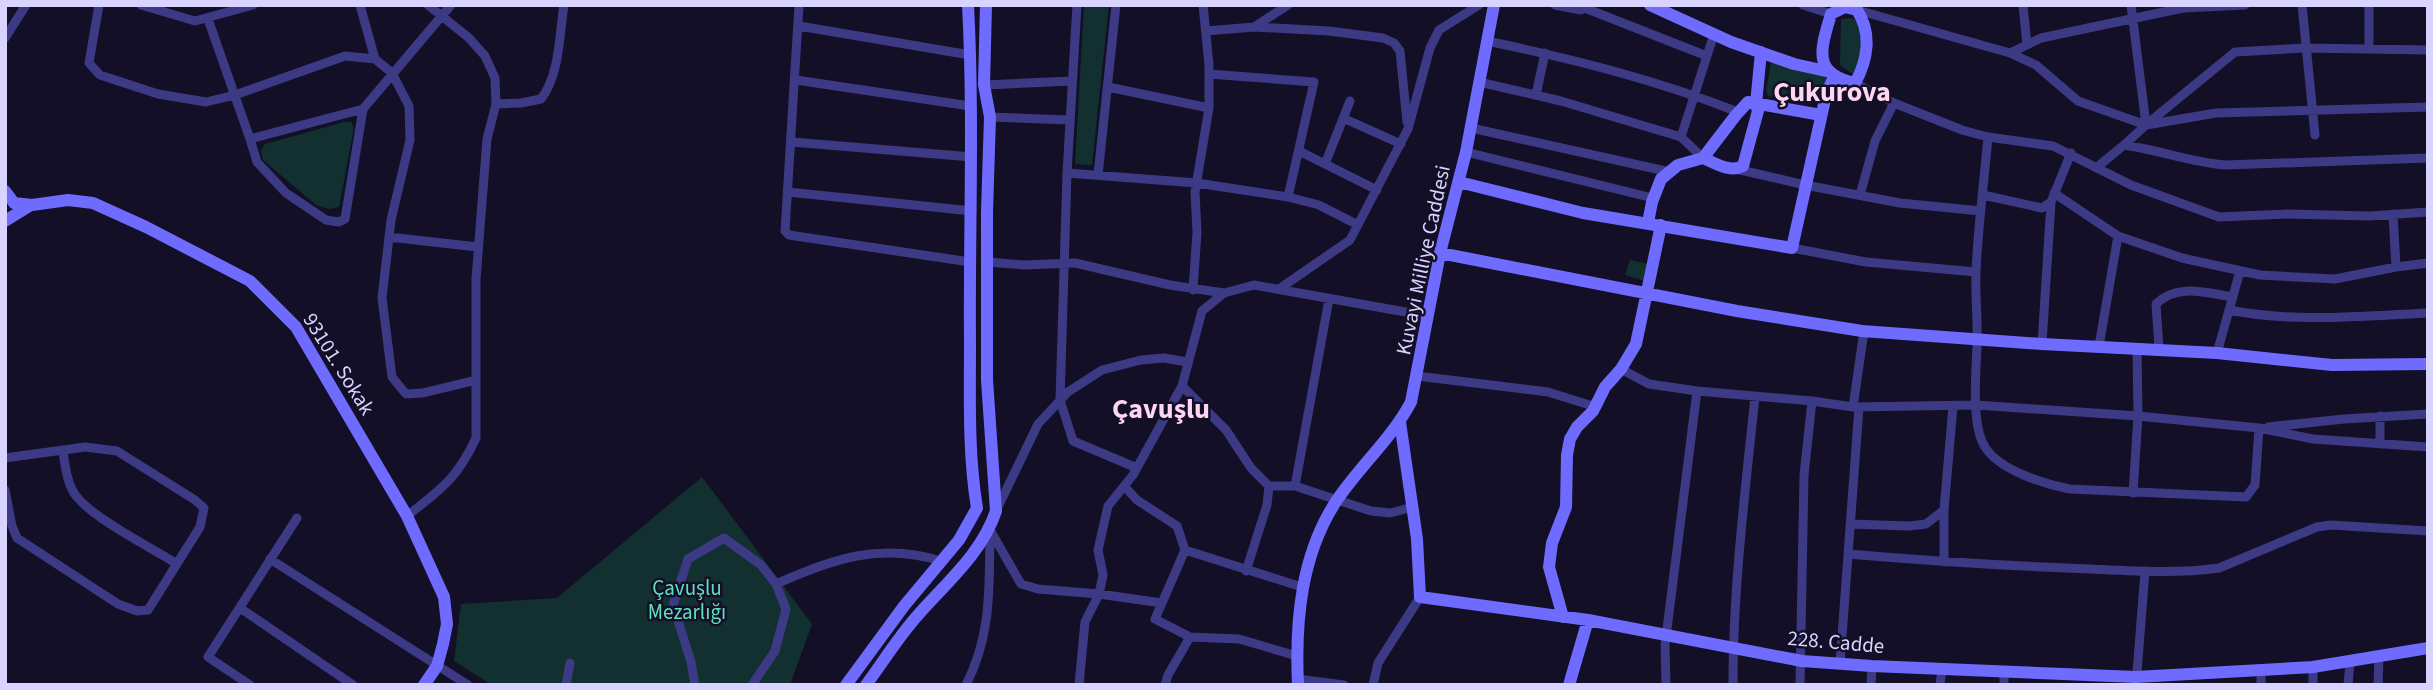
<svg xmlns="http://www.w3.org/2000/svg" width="2433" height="690" font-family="'Source Sans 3',sans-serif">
<rect width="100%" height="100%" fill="#130f26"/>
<path fill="#12302f" d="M1084 5H1109L1092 165 1075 164Z
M1849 18 1859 20 1863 54 1853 74 1840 65 1841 19Z
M1772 56 1827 75 1820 98 1815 102 1768 96 1766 91Z
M344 122H351L354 128 339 207 329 209 316 205 263 160 261 150 265 144Z
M1630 260 1648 264 1644 281 1625 275Z
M702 477 812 624 790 685H492L454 661 461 604 557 598Z"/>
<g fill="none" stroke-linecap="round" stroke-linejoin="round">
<path stroke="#3d3a85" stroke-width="9" d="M99 5 89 63 100 75 158 94 206 102 235 95 345 56 375 59 392 73 409 106 410 140 391 220 382 298 392 377 406 394 422 393 476 380
M141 5 195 21 253 5
M360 5 375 59
M799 5 785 231 789 235 970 262
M1077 5 1067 173 1060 400 1073 441 1137 468
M1555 5 1581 10
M1577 5 1707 56
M1803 5 1831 14
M2023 5 2027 45
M2302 5 2315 135
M1857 10 2010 53 2036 65 2078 101 2146 125 2131 5
M208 19 250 139
M799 26 970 55
M1254 27 1288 5
M1206 31 1254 27 1329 31 1383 38 1394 43 1400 51 1407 122
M5 38 26 5
M1487 41C1573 59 1657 80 1738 112
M2369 49V5
M2010 53 2041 38 2183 8 2245 5
M1209 74 1314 82 1288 197
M796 80 970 106
M1479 82 1561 101 1681 137 1703 158
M1855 83 1894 103 1962 130 1988 137 2053 146 2131 185 2219 217 2288 214 2369 216 2428 212
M984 85 1072 81
M1108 87 1209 108
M1536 95 1545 53
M496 104 521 103 541 99C560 74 559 36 564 5
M363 109 250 139 257 162 286 193 326 220 339 222 345 219 363 109 451 5
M990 117 1069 120
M1343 118 1401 144
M2147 124 2235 52 2305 48 2428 50
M1471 128 1670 172
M1681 137 1714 34
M1988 137C1984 182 1978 227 1976 271 1975 296 1978 321 1977 346 1976 372 1971 426 1985 447 1999 470 2044 484 2070 489L2246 497 2255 485 2259 428
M792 142 972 157
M2124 145 2146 125 2216 113 2428 107
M1299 151 1377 190
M1466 152 1653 198
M1325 164 1350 101
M2096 168 2124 145C2159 150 2191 162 2225 165L2428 158
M1736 169 1805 185 1900 203 1981 211
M1067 173 1197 183 1288 197 1319 205 1358 225
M1098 175 1116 5
M788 192 972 211
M2054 193 2118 236 2182 258 2260 275 2335 279 2396 267 2428 263
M1860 195 1875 141 1894 103
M1983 195 2042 208 2051 202
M2393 214 2396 267
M389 237 478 247
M1792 248 1866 262 1976 272
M988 262 1024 265 1075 263 1170 285 1224 293 1254 285 1428 316
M1279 289 1350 240 1408 129 1430 48 1439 30 1479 5
M1193 290 1197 232 1195 192 1209 108V65L1203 5
M2229 310C2296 323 2361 316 2428 313
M2042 344 2051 202 2071 153
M2099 346 2118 236
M2159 349 2156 304C2177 283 2206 293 2233 297
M2217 353 2240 271
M1621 369 1649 384 1697 391 1812 401 1853 407 1976 405 2138 416 2259 428 2313 439 2428 447
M1417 376 1548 392 1596 407
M1182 386 1226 430 1251 468 1269 486H1295L1371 511 1390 513 1413 507
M1853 407 1864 331
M2380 416V444
M2268 427 2344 419 2428 414
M63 451C65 465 67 486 77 497 96 520 150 547 177 564
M5 458 85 447 117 451 195 500 204 508 200 527 148 610 137 611 118 604 17 538 12 526 5 490
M1124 486 1137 500 1177 526 1185 550 1155 619 1190 637 1239 639 1297 656
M1295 486 1329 299
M2133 493 2138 416 2137 349
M996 511 1038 424 1068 392 1102 370 1141 360 1164 358 1187 362
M407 516C441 489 457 479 476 438V279L487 139 496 104 495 78 485 56 469 38 428 5
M1850 524 1909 526 1926 524 1944 510
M990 530 1021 584 1038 589 1099 594 1162 603
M1185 550 1302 587
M1848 554C1929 561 2009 566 2090 569 2132 571 2177 574 2219 568L2317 527 2331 525 2428 531
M270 559 468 685
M1944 562V510L1953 406
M1246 571 1267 505 1269 486
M776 584C832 559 880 542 941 561
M240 608 353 685
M1840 663 1859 407
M2313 667V685
M2261 670V685
M1298 679 1344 685
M250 685 208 657 297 518
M566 685 570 663
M695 685 691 662 673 605 688 559 724 538 761 565 776 584 786 609 775 651 752 685
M966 685C992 634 989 587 990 532
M1079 685 1085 622 1099 594 1103 575 1098 550 1108 506 1133 475 1182 386 1202 311 1224 293
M1165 685 1168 675 1190 637
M1373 685 1378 663 1420 597
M1666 685 1665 645 1697 391
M1733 685C1733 589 1745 492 1755 397
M1800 685 1804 475 1812 401
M1871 685 1872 666
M1940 685 1942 669
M2004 685V671
M2136 685 2145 571
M2348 685 2350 662
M2378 685 2379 657"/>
<path stroke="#6f6bff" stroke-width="12" d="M1650 5 1731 42 1794 64 1826 71
M1845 7 1857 10C1872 33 1868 60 1855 83 1811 74 1821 48 1831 14Z
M1703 158C1715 163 1730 173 1743 166L1758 111 1756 104 1761 52
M1459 182 1583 213 1792 248 1826 95 1834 76
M5 191 14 203 32 205 68 200 93 203 146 227 250 281 296 327 407 516 444 597 447 624 443 644 437 666 424 685
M5 221 31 205
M1648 223 1652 202 1661 179 1678 165 1703 158 1736 115 1748 102 1821 115
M1440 253 1737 311 1862 331 2042 344 2217 353 2332 365 2428 364
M1400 422 1417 539 1420 597 1588 620 1802 661 1872 666 2136 677 2313 667 2428 648
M1563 617 1549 567 1552 543 1566 507 1567 455 1570 439 1577 427 1593 411 1605 387 1621 369 1636 344 1661 225
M846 685 904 606 959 540 977 508C968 454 970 397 970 342 969 230 974 118 968 5
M866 685C883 662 899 636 918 615 947 582 982 553 996 511L987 380V212L990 117 984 85 986 5
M1298 685C1295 621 1301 554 1337 500 1360 466 1392 438 1411 402L1440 253 1466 152 1494 5
M1569 685 1588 620"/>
</g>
<g text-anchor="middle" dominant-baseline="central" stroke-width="5" stroke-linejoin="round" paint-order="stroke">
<g font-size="21" fill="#d9d4ff" stroke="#130f26">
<text transform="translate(1423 260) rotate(-78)">Kuvayi Milliye Caddesi</text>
<text transform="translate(339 364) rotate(58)">93101. Sokak</text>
<text transform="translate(1836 642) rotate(5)">228. Cadde</text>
</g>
<g font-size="21" fill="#5fe0c0" stroke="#130f26">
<text x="687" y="588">Çavuşlu<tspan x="687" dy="24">Mezarlığı</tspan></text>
</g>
<g font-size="28" font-weight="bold" fill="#ffd6f0" stroke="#130f26">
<text x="1832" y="92">Çukurova</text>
<text x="1161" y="409">Çavuşlu</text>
</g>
</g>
<rect width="2433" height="690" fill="none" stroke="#d9d4ff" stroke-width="14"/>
</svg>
